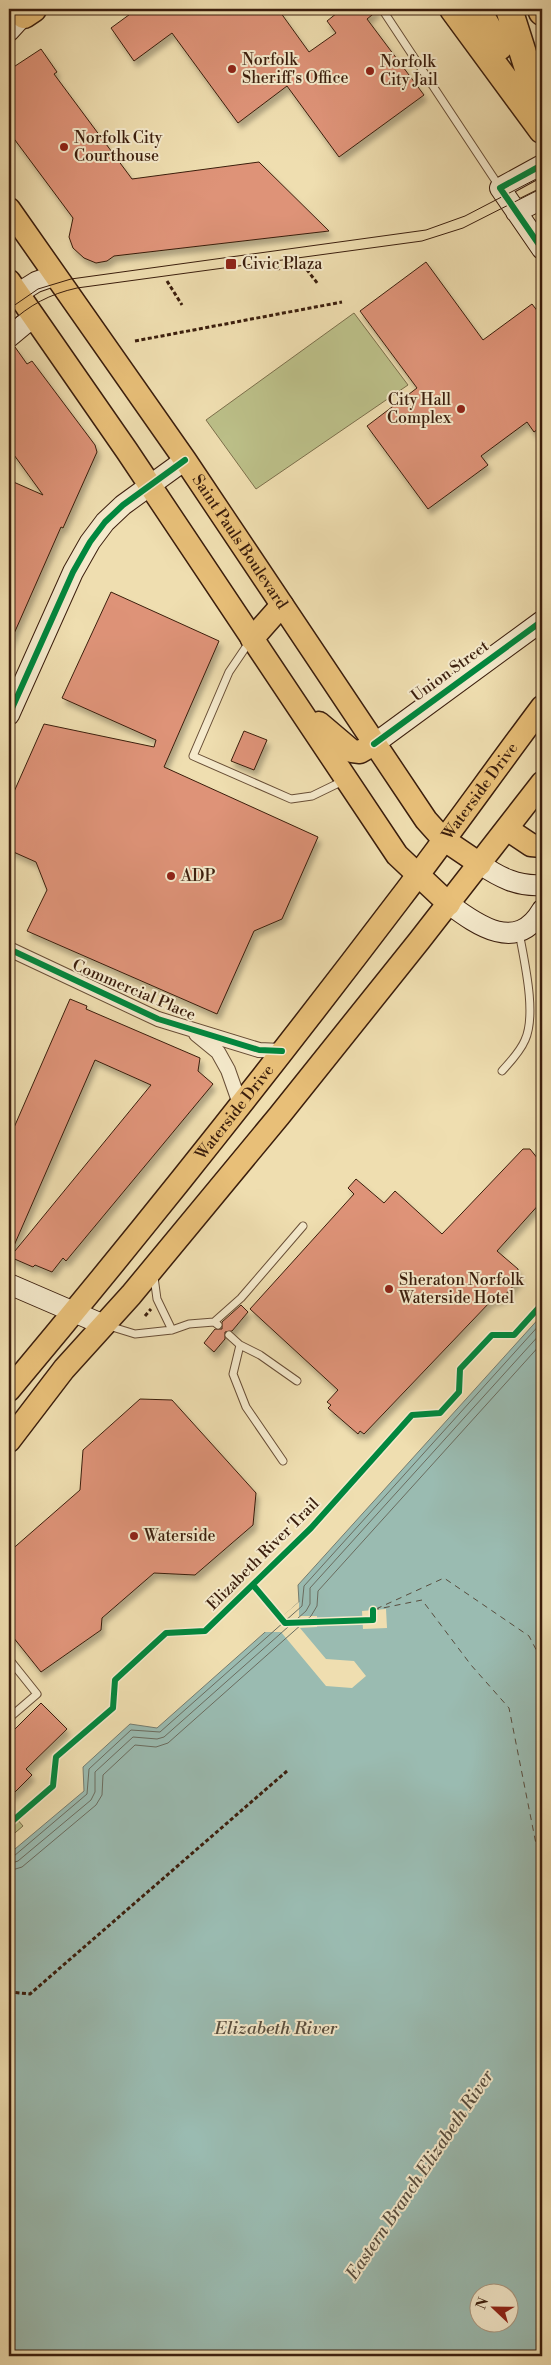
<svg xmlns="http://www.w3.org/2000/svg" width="551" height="2365" font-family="'Libre Bodoni',serif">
<defs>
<filter id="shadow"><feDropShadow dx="3" dy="5.5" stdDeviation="2.5" flood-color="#0004"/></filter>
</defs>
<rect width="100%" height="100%" fill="#efdeb0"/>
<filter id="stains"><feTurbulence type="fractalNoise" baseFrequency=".004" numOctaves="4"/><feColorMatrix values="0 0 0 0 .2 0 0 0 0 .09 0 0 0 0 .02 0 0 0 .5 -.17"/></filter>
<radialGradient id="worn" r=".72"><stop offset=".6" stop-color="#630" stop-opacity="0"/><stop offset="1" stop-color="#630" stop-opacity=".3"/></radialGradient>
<path fill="#bcc089" stroke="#7c6f4b" d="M354 313 408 385 256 489 206 420Z
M9 1810 23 1826 9 1838Z"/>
<path fill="#9abbb1" stroke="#747c6f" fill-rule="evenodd" d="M542 1315V2356H9V1854L84 1791 83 1767 130 1724 157 1728 299 1602 298 1585ZM478 2292H508V2322H478Z"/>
<path fill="#efdeb0" d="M299 1602V1616H317V1627L300 1628 326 1659 354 1661 366 1676 352 1688 326 1686 281 1632H263Z
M386 1609 387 1628 363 1629 362 1611Z"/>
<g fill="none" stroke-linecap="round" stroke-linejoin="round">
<path stroke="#6a6c5f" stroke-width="1" d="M9 1858 14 1856 87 1794 89 1769 131 1730 160 1732 302 1606 304 1586 542 1322
M9 1864 18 1861 91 1800 95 1792V1772L133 1737 157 1739 164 1737 306 1611 310 1604V1588L542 1332
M9 1871 22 1867 96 1805 102 1795 103 1775 135 1745 156 1747 168 1743 311 1616 317 1606 318 1591 542 1343"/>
<path stroke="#584d3e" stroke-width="1" stroke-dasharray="6 5" stroke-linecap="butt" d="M376 1609 444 1578 529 1636 542 1661
M373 1610 422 1600 471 1665 509 1708 542 1874"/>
</g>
<path fill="#de9378" stroke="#3b1e0d" filter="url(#shadow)" d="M137 9H278L309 52 336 33 327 21 342 9H377V11L367 19 424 95 339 157 287 86 238 123 172 33 134 61 111 28Z
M41 49 57 72 54 74 132 179 259 162 329 231 114 256 107 261 96 263 84 258 73 248 69 237 73 218 9 132V70Z
M426 262 483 340 532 304 542 317V426L534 432 527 422 481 456 488 465 428 509 367 426 417 388 360 311Z
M15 347 27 364 32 361 95 445 97 452 63 528 61 527 9 645V480L43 495 9 448V349Z
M111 592 219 641 164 767 318 837 282 919 254 931 217 1014 27 931 47 890 36 862 9 850V803L44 724 154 747 156 740 62 698Z
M244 731 267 740 254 770 231 761Z
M70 999 87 1006 86 1009 200 1058 198 1071 213 1084 66 1261 63 1258 52 1272 35 1265 33 1267 10 1257 151 1085 95 1060 9 1257V1139Z
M523 1149H530L542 1164V1201L497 1251 518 1269 519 1280 502 1298 491 1301 364 1434 360 1431 358 1434 328 1408 331 1405 327 1402 338 1390 250 1309 354 1194 348 1188 356 1179 384 1203 395 1191 442 1234Z
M241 1305 248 1312 232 1331 225 1332V1339L214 1352 204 1343 215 1329H222V1322Z
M140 1399 172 1400 256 1493 253 1525 195 1575 154 1573 102 1618 101 1630 41 1672 9 1632V1552L80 1490 83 1450Z
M41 1703 67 1729 26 1769 32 1775 9 1798V1735Z"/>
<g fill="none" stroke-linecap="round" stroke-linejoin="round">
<g stroke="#684e36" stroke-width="9">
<path id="lane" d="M382 9 499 186
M250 641 229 672 193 756 291 799 312 796 345 780
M502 1071C510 1062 520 1052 525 1040 537 1014 524 960 519 932
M154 1277 157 1299 172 1330
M214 1322 241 1298 303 1226
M109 1326 135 1334 172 1330 189 1324 214 1322 218 1325
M229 1335 240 1345 233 1374 246 1407 283 1461
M240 1345 260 1355 297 1381
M9 1659 37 1694 9 1718"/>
</g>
<g stroke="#684e36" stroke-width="16">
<path id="street" d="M9 949 158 1019 259 1050 282 1051
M196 1034 218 1052 228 1070 240 1104"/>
</g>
<g stroke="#3b1e0d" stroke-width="22">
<path id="secondary" d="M9 31 29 9
M542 165 500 188 542 249
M516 212 542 199
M9 299 36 282 56 275
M9 337 33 317
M9 715 73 572 90 542 105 522 123 505 185 460
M374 744 542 621
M480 864C499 877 518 887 542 885
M449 904C478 926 517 953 542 910
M9 1284 104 1325"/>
</g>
<g stroke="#3b1e0d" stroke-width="25">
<g id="primary">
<path id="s1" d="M9 209 185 460 426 820 443 839 480 864"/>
<path d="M9 281 127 451 397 855 449 904"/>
<path d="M252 639 282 605"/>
<path d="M319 723 352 751 360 752 374 744"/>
<path d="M507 829 531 845 542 846"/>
<path id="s2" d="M9 1390C143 1230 273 1066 399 900 448 836 494 771 542 707"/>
<path d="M9 1441 64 1369 131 1295 279 1116 419 941 542 783"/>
</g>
</g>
<g stroke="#3b1e0d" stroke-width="29">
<path id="highway" d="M453 9 542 130
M477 9 499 47
M509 9 542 113
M541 9 542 12
M24 15 33 9"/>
</g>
<path stroke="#3b1e0d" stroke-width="3" stroke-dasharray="4 2.5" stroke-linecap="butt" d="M276 269 304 266 318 284
M167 281 182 305
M135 341 342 302
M145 1316 151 1309
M9 1992 30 1994 287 1771"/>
<use href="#lane" stroke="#f5eacc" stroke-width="7"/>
<use href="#street" stroke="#f5eacc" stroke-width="14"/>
<use href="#secondary" stroke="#f5eacc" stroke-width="20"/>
<use href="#primary" stroke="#e8bf78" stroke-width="22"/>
<use href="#highway" stroke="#e8bf78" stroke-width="26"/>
<path stroke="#3b1e0d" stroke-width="1" d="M9 309 38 289 71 279 426 230 465 216 542 176
M9 324C29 305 50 294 77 288L422 241 463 228 542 188"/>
<g stroke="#f5eacc" stroke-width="9">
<path id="cycleway" d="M542 165 500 188 542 249
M9 715 73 572 90 542 105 522 123 505 185 460
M374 744 542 621
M9 949 158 1019 259 1050 282 1051
M253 1585 285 1623 373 1620V1610
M9 1824 53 1786 56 1757 113 1708 115 1680 166 1633 205 1631 311 1528 412 1415 440 1413 459 1392 460 1369 492 1335H514L542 1304"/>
</g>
<use href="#cycleway" stroke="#00873e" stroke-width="6"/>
</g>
<g fill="#8f2418" stroke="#f5eacc" stroke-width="2">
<circle cx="232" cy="69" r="5"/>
<circle cx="370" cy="71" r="5"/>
<circle cx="64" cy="147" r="5"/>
<rect x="225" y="258" width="12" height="12" rx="2.5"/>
<circle cx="461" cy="409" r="5"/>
<circle cx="171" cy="876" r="5"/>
<circle cx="389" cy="1289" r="5"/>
<circle cx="134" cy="1536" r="5"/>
</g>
<g text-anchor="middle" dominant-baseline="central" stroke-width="4" stroke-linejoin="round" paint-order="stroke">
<g font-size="16" fill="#3b1e0d" stroke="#f5eacc" text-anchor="start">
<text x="242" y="60">Norfolk<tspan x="242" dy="18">Sheriff's Office</tspan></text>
<text x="380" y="62">Norfolk<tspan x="380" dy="18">City Jail</tspan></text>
<text x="74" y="138">Norfolk City<tspan x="74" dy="18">Courthouse</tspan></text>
<text x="242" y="264">Civic Plaza</text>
<text x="451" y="400" text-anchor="end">City Hall<tspan x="451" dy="18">Complex</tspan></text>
<text x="181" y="876">ADP</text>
<text x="399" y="1280">Sheraton Norfolk<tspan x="399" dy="18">Waterside Hotel</tspan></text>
<text x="144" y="1536">Waterside</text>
</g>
<g font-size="16" fill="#3b1e0d" stroke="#f5eacc">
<text stroke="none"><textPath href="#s1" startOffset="405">Saint Pauls Boulevard</textPath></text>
<text transform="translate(450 671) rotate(-36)">Union Street</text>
<text stroke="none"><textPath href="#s2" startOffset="762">Waterside Drive</textPath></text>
<text transform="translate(134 990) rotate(23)">Commercial Place</text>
<text stroke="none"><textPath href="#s2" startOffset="358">Waterside Drive</textPath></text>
<text transform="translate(263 1554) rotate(-45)">Elizabeth River Trail</text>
</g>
<g font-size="18" font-style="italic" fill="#584d3e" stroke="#f5eacc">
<text x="276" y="2028">Elizabeth River</text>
<text transform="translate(420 2175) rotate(-56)">Eastern Branch Elizabeth River</text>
</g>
</g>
<rect width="551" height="2365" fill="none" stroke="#efdeb0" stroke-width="30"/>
<rect x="10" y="10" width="531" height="2345" fill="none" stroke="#3b1e0d" stroke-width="2.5"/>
<rect x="15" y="15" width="521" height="2335" fill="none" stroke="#3b1e0d"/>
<g transform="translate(494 2308) rotate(292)"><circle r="24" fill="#f5eacc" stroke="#ab9880"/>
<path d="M0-4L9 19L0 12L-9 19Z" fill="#8f2418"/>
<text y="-8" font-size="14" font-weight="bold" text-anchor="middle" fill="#3b1e0d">N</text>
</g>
<rect width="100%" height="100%" filter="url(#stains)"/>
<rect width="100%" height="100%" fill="url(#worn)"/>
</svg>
